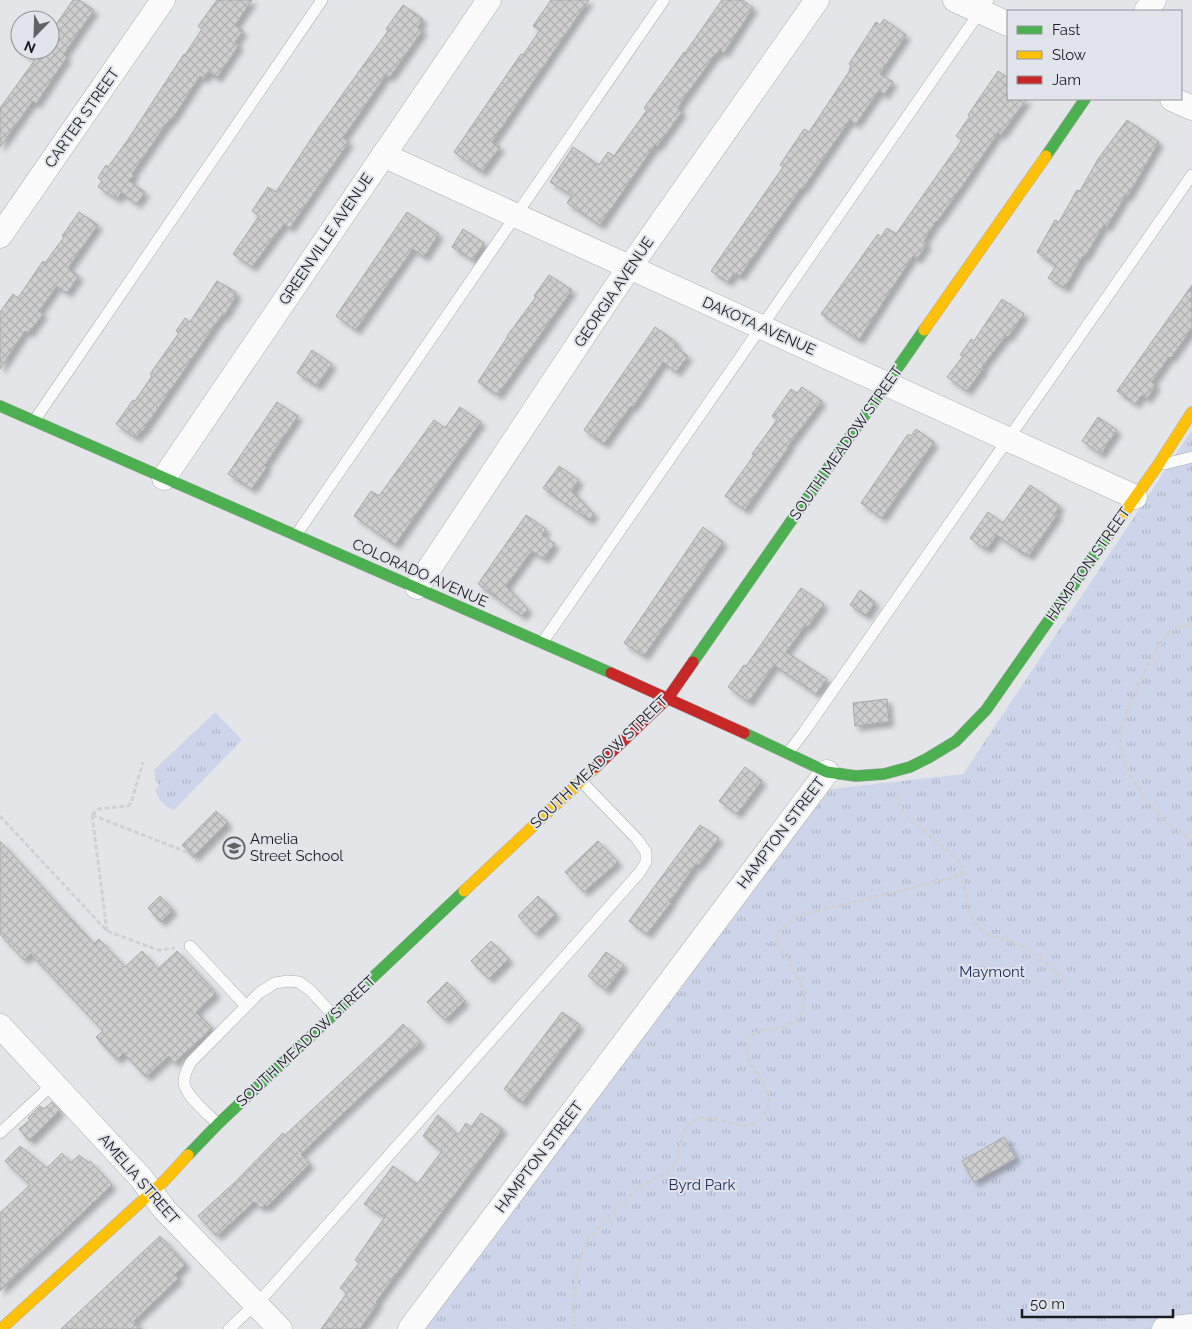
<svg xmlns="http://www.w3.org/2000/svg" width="1192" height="1329" font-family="Raleway,sans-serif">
<defs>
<pattern id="grass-tufts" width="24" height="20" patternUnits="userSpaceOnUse" patternTransform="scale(1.25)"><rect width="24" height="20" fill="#cdd5ea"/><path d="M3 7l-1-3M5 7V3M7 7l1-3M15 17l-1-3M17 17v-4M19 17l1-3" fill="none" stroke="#afb6c8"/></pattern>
<pattern id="building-cross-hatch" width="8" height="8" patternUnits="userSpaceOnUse" patternTransform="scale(1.25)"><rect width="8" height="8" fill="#cececf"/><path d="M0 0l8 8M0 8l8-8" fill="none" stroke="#b0b0b1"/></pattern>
<filter id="shadow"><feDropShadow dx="4.5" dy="4.5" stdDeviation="2.5" flood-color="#0004"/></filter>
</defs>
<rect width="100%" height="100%" fill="#e3e5e9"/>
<path fill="url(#grass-tufts)" d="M1192 430V1329H416L814 791 963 774Z
M215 712 242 740 174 810C165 807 158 799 155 790L159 786 155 778 154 770Z"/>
<path fill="url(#building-cross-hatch)" stroke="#a8a8a9" filter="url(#shadow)" d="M73 0H79L94 10 64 54 67 57 36 104 33 101 0 147V108L35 60 19 50H50V33Z
M217 0H252L235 25 243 31 235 42 239 45 217 78 209 72 204 79 200 76 175 115 168 123H167L132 174 134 175 129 181 145 192 137 204 121 193 117 199 98 187 102 181 98 178 106 165 108 167 127 141 184 54 185 55 202 29 198 26Z
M551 0H589L492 142 500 147 482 172 454 152 521 54 523 55 540 30 533 26Z
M722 0H743L753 8 724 53 720 50 716 56 715 55 682 101 678 109 682 112 657 147 655 145 600 225 567 203 572 195 550 182 573 147 599 165 608 152 614 156 647 110 644 108 684 52 685 53Z
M403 5 423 19 418 27 423 30 390 77 386 75 361 112 343 138 349 142 290 228 284 224 252 267 233 254 259 216 252 211 268 187 276 192 317 130 388 31 386 29Z
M884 19 906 35 880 74 893 82 884 95 879 91 856 124 850 120 802 190 801 189 740 276 734 273 728 282 711 271 783 167 780 165 804 129 809 132 849 72 851 65 849 64 876 22 880 25Z
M998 71 1008 78V99H1027L1001 135 998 133 966 181 937 222 936 221 924 241 927 244 917 259 913 256 859 340 821 314 878 234 881 237 887 228 896 234 962 140 956 136 970 116 968 115Z
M1127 120 1159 142 1128 196 1126 195 1107 227 1104 225 1085 257 1083 256 1065 288 1048 278 1056 266 1037 252 1055 220 1059 222 1077 190 1080 191 1098 159Z
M79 212 98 225 68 268 79 276 67 293 57 286 39 311 43 314 29 333 25 331 0 369V312L13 294 18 298 43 261 45 263 64 237 62 236Z
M407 212 439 234 424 257 413 249 356 330 336 316Z
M463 229 484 243 473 260 452 247Z
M549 275 572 290 498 395 478 382 508 336H507L536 297 534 296Z
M217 281 236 292 235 298 224 316 222 315 142 432 141 431 136 438 116 424 133 400 135 401 152 376 150 374 179 333 176 331 185 318 190 322Z
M1192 285V328L1171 358 1169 357 1152 382 1156 385 1147 399 1142 395 1135 404 1117 391Z
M1002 299 1024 314 1008 337 1006 336 982 367 984 368 967 391 947 377 963 356 960 355 971 339 974 341Z
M655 327 675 341V342L677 344 675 347 688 356 676 372 663 362 633 407 631 406 604 444 584 430Z
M312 350 332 364 317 386 297 373Z
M802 387 822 401 788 446 789 447 745 510 725 496 754 455 752 454 777 420 772 416 791 389 797 393Z
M277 402 298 416 265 465 267 467 252 489 228 474Z
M460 407 481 422 395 545 354 516 371 491 379 496 434 420 445 428Z
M1098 417 1117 430 1101 454 1082 441Z
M916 429 934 442 882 518 861 503 908 434 911 436Z
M559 466 579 480 572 491 594 514 589 520 543 488Z
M1030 485 1060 506 1055 513 1058 514 1029 556 1023 552 1022 553 997 535 987 549 984 547 983 548 970 538 988 512 1003 523Z
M526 515 546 529 542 535 555 544 544 559 532 551 531 552 506 586 528 609 522 616 478 584Z
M703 527 723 542 644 656 624 643Z
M801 588 824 604 808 627 806 625 786 652 827 679 816 694 774 665 749 702 728 687 744 665 746 666Z
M860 590 875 602 866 616 850 605Z
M887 699 889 722 855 726 853 703Z
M745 767 762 781 737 814 719 801Z
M216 811 228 823 194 857 182 845Z
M700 825 719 838 698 866 696 864 670 902 671 903 647 934 629 921Z
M0 841 94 944 99 939 125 967 142 951 158 969 177 951 216 993 196 1012 212 1028 174 1063 169 1056 146 1077 124 1053 117 1060 96 1037 103 1031 31 954 24 960 0 934Z
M598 841 618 862 584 892 565 872Z
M160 896 173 910 161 922 148 908Z
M538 896 556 914 535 934 518 916Z
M491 941 509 959 489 979 471 961Z
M606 952 624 965 606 990 588 976Z
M447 982 465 1001 445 1020 427 1002Z
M562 1012 580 1025 522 1103 504 1089Z
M403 1024 421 1042 371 1087 301 1154 310 1164 267 1207 265 1205 261 1208 254 1202 217 1236 198 1216 235 1182 283 1133 285 1135 384 1043Z
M52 1102 60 1111 30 1141 19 1129 30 1120 28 1118 40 1106 44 1109Z
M481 1113 503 1129 376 1302 378 1303 360 1329H321L347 1293 340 1288 359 1263 355 1260 385 1217 364 1204 393 1166 417 1184 442 1151 423 1136 438 1115 458 1135 466 1123 471 1127Z
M1004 1137 1016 1158 974 1182 962 1161Z
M20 1146 47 1168 62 1153 71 1163 79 1155 89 1163 90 1161 112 1185 0 1291V1213L30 1185 5 1161Z
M160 1236 186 1264 175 1275 179 1278 134 1321 141 1329H61Z"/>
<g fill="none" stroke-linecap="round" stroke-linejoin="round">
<g stroke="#adadb0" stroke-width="12">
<path id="lane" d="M34 421 322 0
M1164 464 1192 457
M296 535 664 0
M542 643 988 0
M788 753 804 732 1192 175
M190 946 246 1006
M218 1124C208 1114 183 1094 184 1081 184 1074 188 1068 191 1062L259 993 275 983 288 981 299 982 311 991 333 1015
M0 1133 53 1084
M229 1329 265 1295 640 872 646 862V852L637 839 581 781"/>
</g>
<g stroke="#adadb0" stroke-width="25">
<path id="street" d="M955 0 1008 24
M1146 11 1154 0
M1172 99 1192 108
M383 155 1135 497
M0 236 163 0
M164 478 489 0
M417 587 616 287 817 0
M0 1026 141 1178 164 1209 280 1329
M410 1329 827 772
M1164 1329 1192 1326"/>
</g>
<g stroke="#adadb0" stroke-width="12">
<path id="fast" d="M1046 156 1085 99
M0 406 611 673
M693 662 924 330
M744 733 827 772 856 776 884 774 910 767 928 758 956 741 986 710 1109 534
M188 1155 218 1124 464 891"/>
</g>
<g stroke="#adadb0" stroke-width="12">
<path id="slow" d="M924 330 1046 156
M1109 534 1158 465 1192 412
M464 891 596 767
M1 1329 165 1180 188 1155"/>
</g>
<g stroke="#adadb0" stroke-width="12">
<path id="jam" d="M611 673 744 733
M596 767 668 698 693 662"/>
</g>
<path stroke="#d1d1d2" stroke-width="3" stroke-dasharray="5 2.5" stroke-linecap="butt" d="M1192 624C1185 625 1177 627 1171 631 1156 642 1125 711 1121 730 1120 737 1120 745 1121 753 1126 774 1153 810 1169 826 1175 831 1185 835 1192 839
M897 795 900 810 958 860 963 867C961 877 964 886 966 897 977 949 998 929 1032 952 1045 961 1057 974 1069 985
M92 815 107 931
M92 815 189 853
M92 815 98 809 128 806 131 803 143 762
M0 816 107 931 158 950 175 948
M574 1329C574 1299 574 1271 586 1243 589 1235 629 1196 638 1188 647 1179 665 1178 673 1167 683 1153 678 1128 695 1120 719 1109 746 1143 765 1113 781 1088 737 1063 748 1040 758 1020 793 1040 803 1007 805 1001 805 995 803 989 797 973 784 958 777 943L778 934 782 928 788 922 798 916 812 912 951 878 961 873"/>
<use href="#lane" stroke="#fbfbfc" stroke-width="11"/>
<use href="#street" stroke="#fbfbfc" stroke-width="24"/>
<use href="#fast" stroke="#4caf50" stroke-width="11"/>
<use href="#slow" stroke="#ffc107" stroke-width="11"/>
<use href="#jam" stroke="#c62828" stroke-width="11"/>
</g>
<defs>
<g id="school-ring" transform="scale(1.125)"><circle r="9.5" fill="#e1e4eb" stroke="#616265" stroke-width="1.5"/><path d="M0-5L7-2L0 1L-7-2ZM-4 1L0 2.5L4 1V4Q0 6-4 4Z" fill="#616265"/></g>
</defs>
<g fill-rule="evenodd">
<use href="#school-ring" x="234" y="848"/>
</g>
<g text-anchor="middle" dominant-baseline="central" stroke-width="4" stroke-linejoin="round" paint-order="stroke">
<g font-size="15" fill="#1b1c1e" stroke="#e1e4eb">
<text transform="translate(82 118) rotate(-55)">CARTER STREET</text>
<text transform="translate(326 239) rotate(-56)">GREENVILLE AVENUE</text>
<text transform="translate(614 292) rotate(-56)">GEORGIA AVENUE</text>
<text transform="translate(759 326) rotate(24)">DAKOTA AVENUE</text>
<text transform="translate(846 443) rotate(-55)">SOUTH MEADOW STREET</text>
<text transform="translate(1088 564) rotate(-55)">HAMPTON STREET</text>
<text transform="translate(420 573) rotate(24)">COLORADO AVENUE</text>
<text transform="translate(599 762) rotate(-44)">SOUTH MEADOW STREET</text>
<text transform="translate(781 833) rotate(-53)">HAMPTON STREET</text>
<text transform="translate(306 1041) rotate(-43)">SOUTH MEADOW STREET</text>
<text transform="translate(539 1157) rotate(-53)">HAMPTON STREET</text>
<text transform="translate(139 1179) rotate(49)">AMELIA STREET</text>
</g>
<g font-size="15" fill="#1b1c1e" stroke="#e1e4eb" text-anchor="start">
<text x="250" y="839">Amelia<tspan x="250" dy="17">Street School</tspan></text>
</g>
<g font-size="15" fill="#1c2a5c" stroke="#e1e4eb">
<text x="992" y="972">Maymont</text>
<text x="702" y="1185">Byrd Park</text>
</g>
</g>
<rect x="1007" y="10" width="175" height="90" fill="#e1e4eb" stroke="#929499"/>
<rect x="1017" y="26" width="25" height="8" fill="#4caf50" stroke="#929499"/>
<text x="1052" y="35" font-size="15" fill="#1b1c1e">Fast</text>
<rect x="1017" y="51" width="25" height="8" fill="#ffc107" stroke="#929499"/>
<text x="1052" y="60" font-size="15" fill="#1b1c1e">Slow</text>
<rect x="1017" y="76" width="25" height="8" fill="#c62828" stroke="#929499"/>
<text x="1052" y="85" font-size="15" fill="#1b1c1e">Jam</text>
<g transform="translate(35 35) rotate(203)"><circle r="24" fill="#e1e4eb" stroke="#929499"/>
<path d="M0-4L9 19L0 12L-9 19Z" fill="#616265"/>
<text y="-8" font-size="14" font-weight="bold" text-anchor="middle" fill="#1b1c1e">N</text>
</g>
<path d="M1022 1309v8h151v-8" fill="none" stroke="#1b1c1e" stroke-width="2.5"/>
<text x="1030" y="1309" font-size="15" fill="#1b1c1e" stroke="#e1e4eb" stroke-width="4" paint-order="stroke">50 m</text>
</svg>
